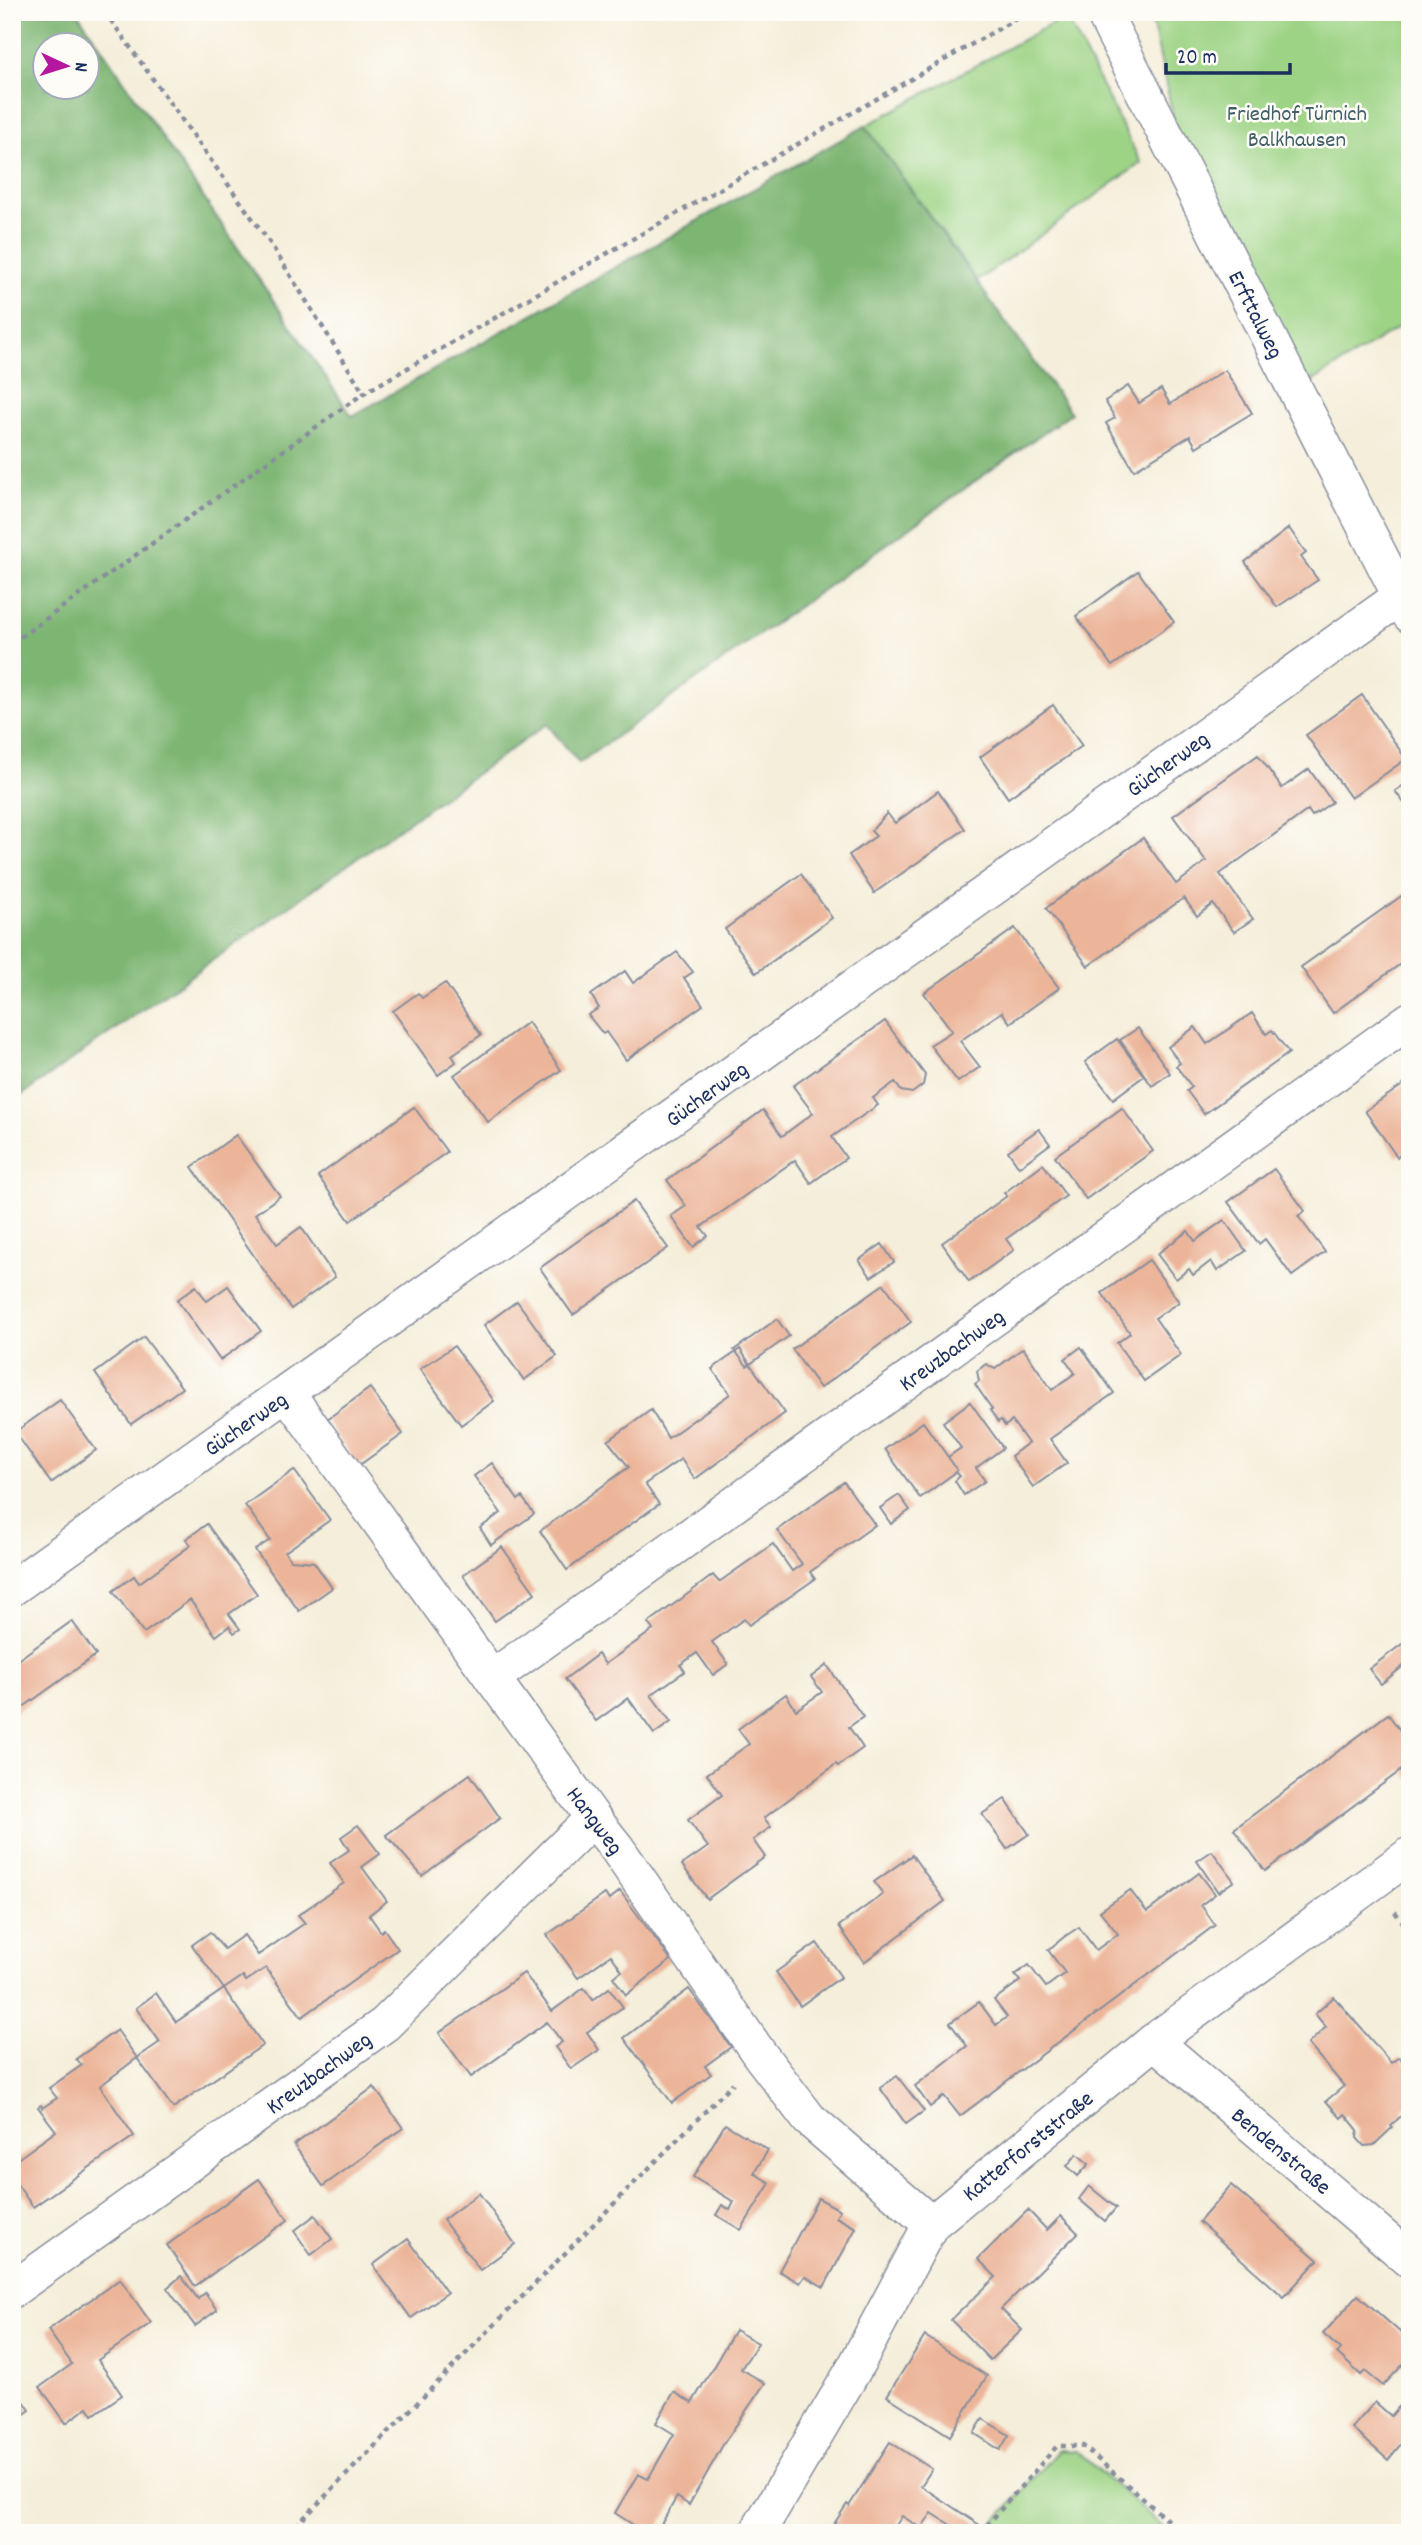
<svg xmlns="http://www.w3.org/2000/svg" width="1422" height="2545" font-family="Dekko,sans-serif">
<style>
.green{fill:#9cd384;stroke:#5c8171;stroke-width:2}
.forest{fill:#7db572;stroke:#4c7268;stroke-width:2;fill-rule:evenodd}
.building{fill:#ecb59a}
.lines{fill:none;stroke-linecap:round;stroke-linejoin:round}
.minor-casing{stroke:#888e9c;stroke-width:38}
.path{stroke:#888e9c;stroke-width:4.5;stroke-dasharray:5 5;stroke-linecap:butt}
.minor{stroke:#fff;stroke-width:35}
.labels{text-anchor:middle;stroke-width:5;stroke-linejoin:round;paint-order:stroke}
.park-label{font-size:23px;fill:#426069;stroke:#fdfcf7}
.street-label{font-size:23px;fill:#1b2f5e;stroke:#fdfcf7}
</style>
<rect width="100%" height="100%" fill="#fdfcf7"/>
<filter id="ink" filterUnits="userSpaceOnUse"><feTurbulence type="fractalNoise" baseFrequency=".0143" numOctaves="2"/><feDisplacementMap in="SourceGraphic" scale="14" xChannelSelector="R" yChannelSelector="G"/><feConvolveMatrix kernelMatrix="1 2 1 2 8 2 1 2 1" color-interpolation-filters="sRGB"/></filter>
<filter id="wash" filterUnits="userSpaceOnUse"><feTurbulence type="fractalNoise" baseFrequency=".00686" numOctaves="4" result="noise"/><feDisplacementMap in="SourceGraphic" scale="28" xChannelSelector="R" yChannelSelector="G"/><feGaussianBlur stdDeviation="1.57" result="paint"/><feColorMatrix in="noise" values="0 0 0 0 0 0 0 0 0 0 0 0 0 0 0 0 0 1.4 0 .05"/><feComposite in="paint" operator="in"/></filter>
<g filter="url(#wash)">
<rect width="100%" height="100%" fill="#f5eeda"/>
<g class="green">
<polygon points="1150,12 1410,12 1410,320 1305,386 1178,139"/>
<polygon points="1066,16 1141,163 977,281 865,126"/>
<polygon points="1058,2450 1076,2451 1170,2533 985,2533"/>
</g>
<path class="forest" d="M20,12H77L352,416L865,126L1071,413L579,763L547,724L12,1102V17ZM46,46H88V88H46Z"/>
<g id="blocks">
<g class="building">
<polygon points="1225,370 1252,413 1196,447 1190,436 1134,470 1106,423 1115,418 1105,401 1128,386 1139,403 1161,389 1170,404"/>
<polygon points="1289,528 1306,553 1301,557 1318,580 1277,607 1245,562"/>
<polygon points="1138,571 1174,622 1112,666 1076,616"/>
<polygon points="1362,695 1406,759 1351,798 1306,735"/>
<polygon points="1053,705 1082,746 1008,798 980,757"/>
<polygon points="1258,755 1282,788 1309,769 1332,802 1312,816 1308,810 1220,874 1253,919 1234,932 1213,904 1197,916 1184,898 1088,966 1046,908 1143,838 1176,884 1191,873 1206,861 1173,816"/>
<polygon points="1410,781 1410,811 1395,791"/>
<polygon points="938,791 965,829 874,893 849,855 876,836 871,831 887,813 895,823"/>
<polygon points="801,874 832,918 756,973 725,929"/>
<polygon points="1410,890 1410,957 1333,1013 1301,967"/>
<polygon points="1015,928 1059,988 1010,1023 1002,1012 960,1041 980,1067 958,1082 930,1045 952,1031 924,993"/>
<polygon points="677,952 693,972 684,978 703,1005 626,1060 606,1032 603,1034 588,1015 599,1008 591,995 625,971 633,983"/>
<polygon points="445,983 481,1035 452,1055 456,1062 438,1075 393,1011 418,993 422,998"/>
<polygon points="1252,1013 1266,1034 1272,1030 1289,1053 1204,1114 1187,1091 1192,1087 1176,1066 1180,1063 1168,1047 1195,1027 1207,1044"/>
<polygon points="885,1021 925,1075 923,1085 912,1093 901,1091 895,1082 873,1098 878,1105 832,1137 846,1158 811,1183 795,1160 701,1227 708,1236 693,1247 671,1216 686,1206 667,1180 763,1110 782,1136 813,1113 793,1086"/>
<polygon points="528,1022 561,1070 488,1122 454,1075"/>
<polygon points="1138,1028 1170,1073 1152,1086 1120,1040"/>
<polygon points="1117,1039 1144,1076 1113,1099 1085,1062"/>
<polygon points="1410,1080 1410,1148 1397,1157 1365,1111"/>
<polygon points="414,1107 447,1152 350,1221 318,1176"/>
<polygon points="1122,1108 1153,1151 1086,1199 1055,1156"/>
<polygon points="1039,1129 1050,1144 1019,1167 1008,1151"/>
<polygon points="236,1135 280,1196 255,1214 261,1222 277,1244 301,1227 335,1277 291,1309 192,1167"/>
<polygon points="1043,1164 1066,1196 1006,1239 1014,1250 969,1282 942,1243 1007,1196 1004,1193"/>
<polygon points="1274,1169 1305,1211 1298,1216 1325,1252 1292,1276 1265,1239 1259,1244 1228,1202"/>
<polygon points="634,1201 668,1248 573,1315 540,1268"/>
<polygon points="1224,1220 1246,1251 1217,1271 1211,1261 1193,1275 1189,1269 1176,1279 1157,1254 1188,1231 1195,1241"/>
<polygon points="882,1244 894,1262 871,1277 859,1260"/>
<polygon points="1149,1260 1179,1302 1155,1318 1181,1355 1144,1381 1117,1343 1130,1333 1102,1293"/>
<polygon points="884,1284 911,1322 820,1388 792,1349"/>
<polygon points="196,1286 207,1301 228,1286 261,1331 220,1360 177,1300"/>
<polygon points="517,1301 557,1356 524,1380 484,1325"/>
<polygon points="777,1319 789,1336 750,1364 740,1349 736,1352 747,1366 750,1364 785,1413 695,1479 681,1459 645,1484 659,1504 567,1570 540,1531 629,1467 608,1441 651,1410 668,1438 730,1394 712,1369 736,1352 734,1350"/>
<polygon points="144,1337 182,1388 131,1424 95,1373"/>
<polygon points="454,1346 494,1401 461,1425 420,1369"/>
<polygon points="1081,1347 1114,1393 1050,1439 1067,1463 1033,1487 1011,1456 1028,1443 1012,1421 1005,1426 1001,1420 998,1422 990,1410 992,1409 975,1384 979,1381 977,1371 986,1364 995,1369 1023,1348 1052,1390 1075,1373 1065,1359"/>
<polygon points="370,1388 403,1434 358,1466 326,1420"/>
<polygon points="60,1400 96,1450 51,1483 15,1432"/>
<polygon points="970,1402 1003,1448 976,1468 985,1481 964,1495 955,1481 960,1476 956,1472 920,1498 885,1449 923,1422 958,1471 948,1457 961,1448 943,1422"/>
<polygon points="492,1463 518,1500 522,1497 534,1514 491,1545 480,1528 501,1513 474,1476"/>
<polygon points="294,1470 330,1520 285,1552 291,1560 314,1562 332,1588 299,1611 255,1550 270,1540 245,1505"/>
<polygon points="844,1482 875,1525 810,1572 815,1579 749,1625 744,1619 712,1642 728,1664 713,1675 697,1653 680,1665 685,1671 651,1695 671,1722 654,1734 628,1698 596,1721 565,1679 598,1654 605,1664 653,1630 648,1623 681,1599 713,1575 719,1582 773,1544 792,1571 802,1564 777,1530"/>
<polygon points="899,1495 910,1510 891,1524 880,1508"/>
<polygon points="207,1524 257,1594 229,1614 240,1629 234,1633 229,1626 216,1636 190,1600 144,1633 113,1591 134,1576 139,1583 191,1545 186,1539"/>
<polygon points="502,1547 535,1593 495,1621 463,1575"/>
<polygon points="72,1621 96,1655 12,1715 12,1664"/>
<polygon points="1410,1638 1410,1669 1406,1664 1381,1684 1369,1669"/>
<polygon points="827,1665 863,1717 849,1727 863,1748 838,1766 836,1764 764,1818 771,1827 753,1840 765,1857 707,1899 682,1865 708,1847 688,1820 722,1795 707,1774 749,1744 738,1729 786,1694 796,1710 822,1692 811,1677"/>
<polygon points="1388,1714 1410,1744 1410,1779 1403,1769 1265,1871 1234,1829"/>
<polygon points="470,1774 500,1818 422,1876 386,1835"/>
<polygon points="1005,1799 1029,1834 1007,1849 982,1814"/>
<polygon points="358,1825 380,1854 362,1867 387,1901 369,1915 381,1932 384,1929 398,1949 302,2017 266,1968 246,1981 243,1976 224,1989 192,1945 210,1932 224,1949 244,1935 258,1955 305,1923 298,1915 344,1883 330,1863 349,1850 341,1837"/>
<polygon points="1212,1851 1234,1881 1218,1892 1197,1861"/>
<polygon points="912,1855 945,1901 864,1962 839,1926 883,1894 874,1882"/>
<polygon points="1199,1873 1215,1894 1201,1905 1215,1925 960,2116 944,2096 930,2107 915,2086 967,2046 950,2023 979,2002 996,2025 1007,2017 994,2000 1020,1981 1015,1975 1029,1965 1046,1987 1065,1973 1048,1950 1064,1937 1079,1927 1096,1950 1118,1934 1100,1911 1130,1890 1147,1912"/>
<polygon points="620,1891 671,1960 626,1995 613,1977 622,1971 611,1955 578,1978 547,1935 605,1894 609,1900"/>
<polygon points="817,1943 841,1977 800,2006 776,1972"/>
<polygon points="524,1973 552,2011 584,1988 593,2000 609,1988 623,2007 587,2032 599,2050 571,2069 555,2047 562,2042 547,2022 471,2077 439,2033"/>
<polygon points="224,1989 263,2045 173,2108 137,2058 160,2042 136,2008 156,1993 176,2022"/>
<polygon points="689,1989 731,2047 705,2066 711,2074 672,2103 624,2038"/>
<polygon points="1334,1997 1391,2063 1399,2057 1410,2070 1410,2103 1403,2109 1406,2112 1391,2125 1393,2127 1374,2145 1364,2146 1357,2138 1358,2130 1345,2114 1341,2118 1326,2101 1344,2086 1308,2044 1326,2027 1315,2014"/>
<polygon points="117,2030 137,2058 100,2086 134,2136 33,2207 12,2177 12,2163 56,2131 38,2107 41,2105 42,2108 57,2098 49,2088 82,2065 76,2059"/>
<polygon points="897,2076 924,2111 906,2124 880,2088"/>
<polygon points="374,2087 403,2128 323,2186 294,2145"/>
<polygon points="725,2124 768,2150 754,2173 770,2183 741,2230 716,2215 722,2205 730,2210 734,2202 693,2177"/>
<polygon points="1077,2154 1089,2164 1078,2176 1067,2166"/>
<polygon points="259,2179 288,2220 195,2286 167,2245"/>
<polygon points="1231,2185 1318,2260 1284,2297 1199,2222"/>
<polygon points="1089,2186 1116,2208 1105,2221 1079,2199"/>
<polygon points="479,2193 515,2244 480,2270 443,2220"/>
<polygon points="818,2198 840,2210 836,2217 856,2228 824,2287 805,2276 800,2283 779,2271"/>
<polygon points="1028,2210 1047,2230 1061,2216 1078,2233 1001,2309 1022,2330 990,2360 951,2320 996,2277 978,2259"/>
<polygon points="315,2215 332,2239 311,2255 294,2231"/>
<polygon points="408,2239 447,2293 411,2318 373,2265"/>
<polygon points="181,2276 198,2299 205,2293 217,2310 195,2326 167,2288"/>
<polygon points="120,2279 151,2323 98,2360 122,2395 93,2415 88,2407 66,2423 40,2387 72,2364 48,2330"/>
<polygon points="1358,2295 1410,2341 1410,2357 1383,2386 1365,2371 1361,2375 1337,2353 1340,2349 1323,2334"/>
<polygon points="735,2330 758,2343 741,2369 765,2383 724,2443 689,2505 677,2497 656,2533 646,2533 615,2513 638,2474 648,2479 674,2434 656,2423 674,2392 692,2403"/>
<polygon points="925,2336 987,2376 950,2436 887,2396"/>
<polygon points="12,2384 30,2410 12,2423"/>
<polygon points="1410,2394 1410,2433 1388,2460 1352,2428 1375,2402 1391,2416"/>
<polygon points="983,2419 1009,2435 1000,2450 974,2433"/>
<polygon points="890,2442 932,2469 921,2486 981,2526 975,2533 963,2533 932,2513 921,2528 902,2516 891,2533 828,2533 847,2504 849,2506"/>
</g>
</g>
</g>
<g filter="url(#ink)">
<use href="#blocks" fill-opacity="0" stroke="#888e9c" stroke-width="2"/>
<g class="lines">
<defs>
<g id="minor">
<polyline points="1103,12 1410,615"/>
<polyline points="287,1393 593,1818 616,1847 760,2055 809,2119 931,2224"/>
<polyline points="12,1588 1410,590"/>
<polyline points="492,1678 1410,1020"/>
<polyline points="1154,2041 1410,2260"/>
<polyline points="12,2290 385,2024 593,1818"/>
<polyline points="757,2533 854,2369 931,2224 1154,2041 1410,1855"/>
</g>
</defs>
<use href="#minor" class="minor-casing"/>
<g class="path">
<polyline points="105,12 270,243 364,393"/>
<polyline points="12,643 364,393 1028,12"/>
<polyline points="1395,1912 1410,1931"/>
<polyline points="289,2533 733,2083"/>
<polyline points="980,2533 1057,2446 1083,2446 1182,2533"/>
</g>
<use href="#minor" class="minor"/>
</g>
</g>
<g class="labels">
<g class="park-label">
<text x="1297" y="120">Friedhof Türnich<tspan x="1297" dy="26">Balkhausen</tspan></text>
</g>
<g class="street-label">
<text transform="translate(1257 314) rotate(63)" y="8">Erfttalweg</text>
<text transform="translate(1167 763) rotate(-36)" y="8">Gücherweg</text>
<text transform="translate(706 1093) rotate(-36)" y="8">Gücherweg</text>
<text transform="translate(951 1349) rotate(-36)" y="8">Kreuzbachweg</text>
<text transform="translate(245 1423) rotate(-35)" y="8">Gücherweg</text>
<text transform="translate(596 1820) rotate(53)" y="8">Hangweg</text>
<text transform="translate(318 2072) rotate(-36)" y="8">Kreuzbachweg</text>
<text transform="translate(1027 2145) rotate(-39)" y="8">Katterforststraße</text>
<text transform="translate(1282 2150) rotate(40)" y="8">Bendenstraße</text>
</g>
</g>
<rect width="1422" height="2545" fill="none" stroke="#fdfcf7" stroke-width="42"/>
<g transform="translate(66 66) rotate(94)"><circle r="33" fill="#fdfcf7" stroke="#a3aaba" stroke-width="2"/>
<path d="M0-5L12 26L0 18L-12 26Z" fill="#b5179e"/>
<text y="-10" font-size="19" font-weight="bold" text-anchor="middle" fill="#1b2f5e">N</text>
</g>
<path d="M1166 63v10h124v-10" fill="none" stroke="#1b2f5e" stroke-width="3.5"/>
<text x="1177" y="63" font-size="21" fill="#1b2f5e" stroke="#fdfcf7" stroke-width="5" paint-order="stroke">20 m</text>
</svg>
